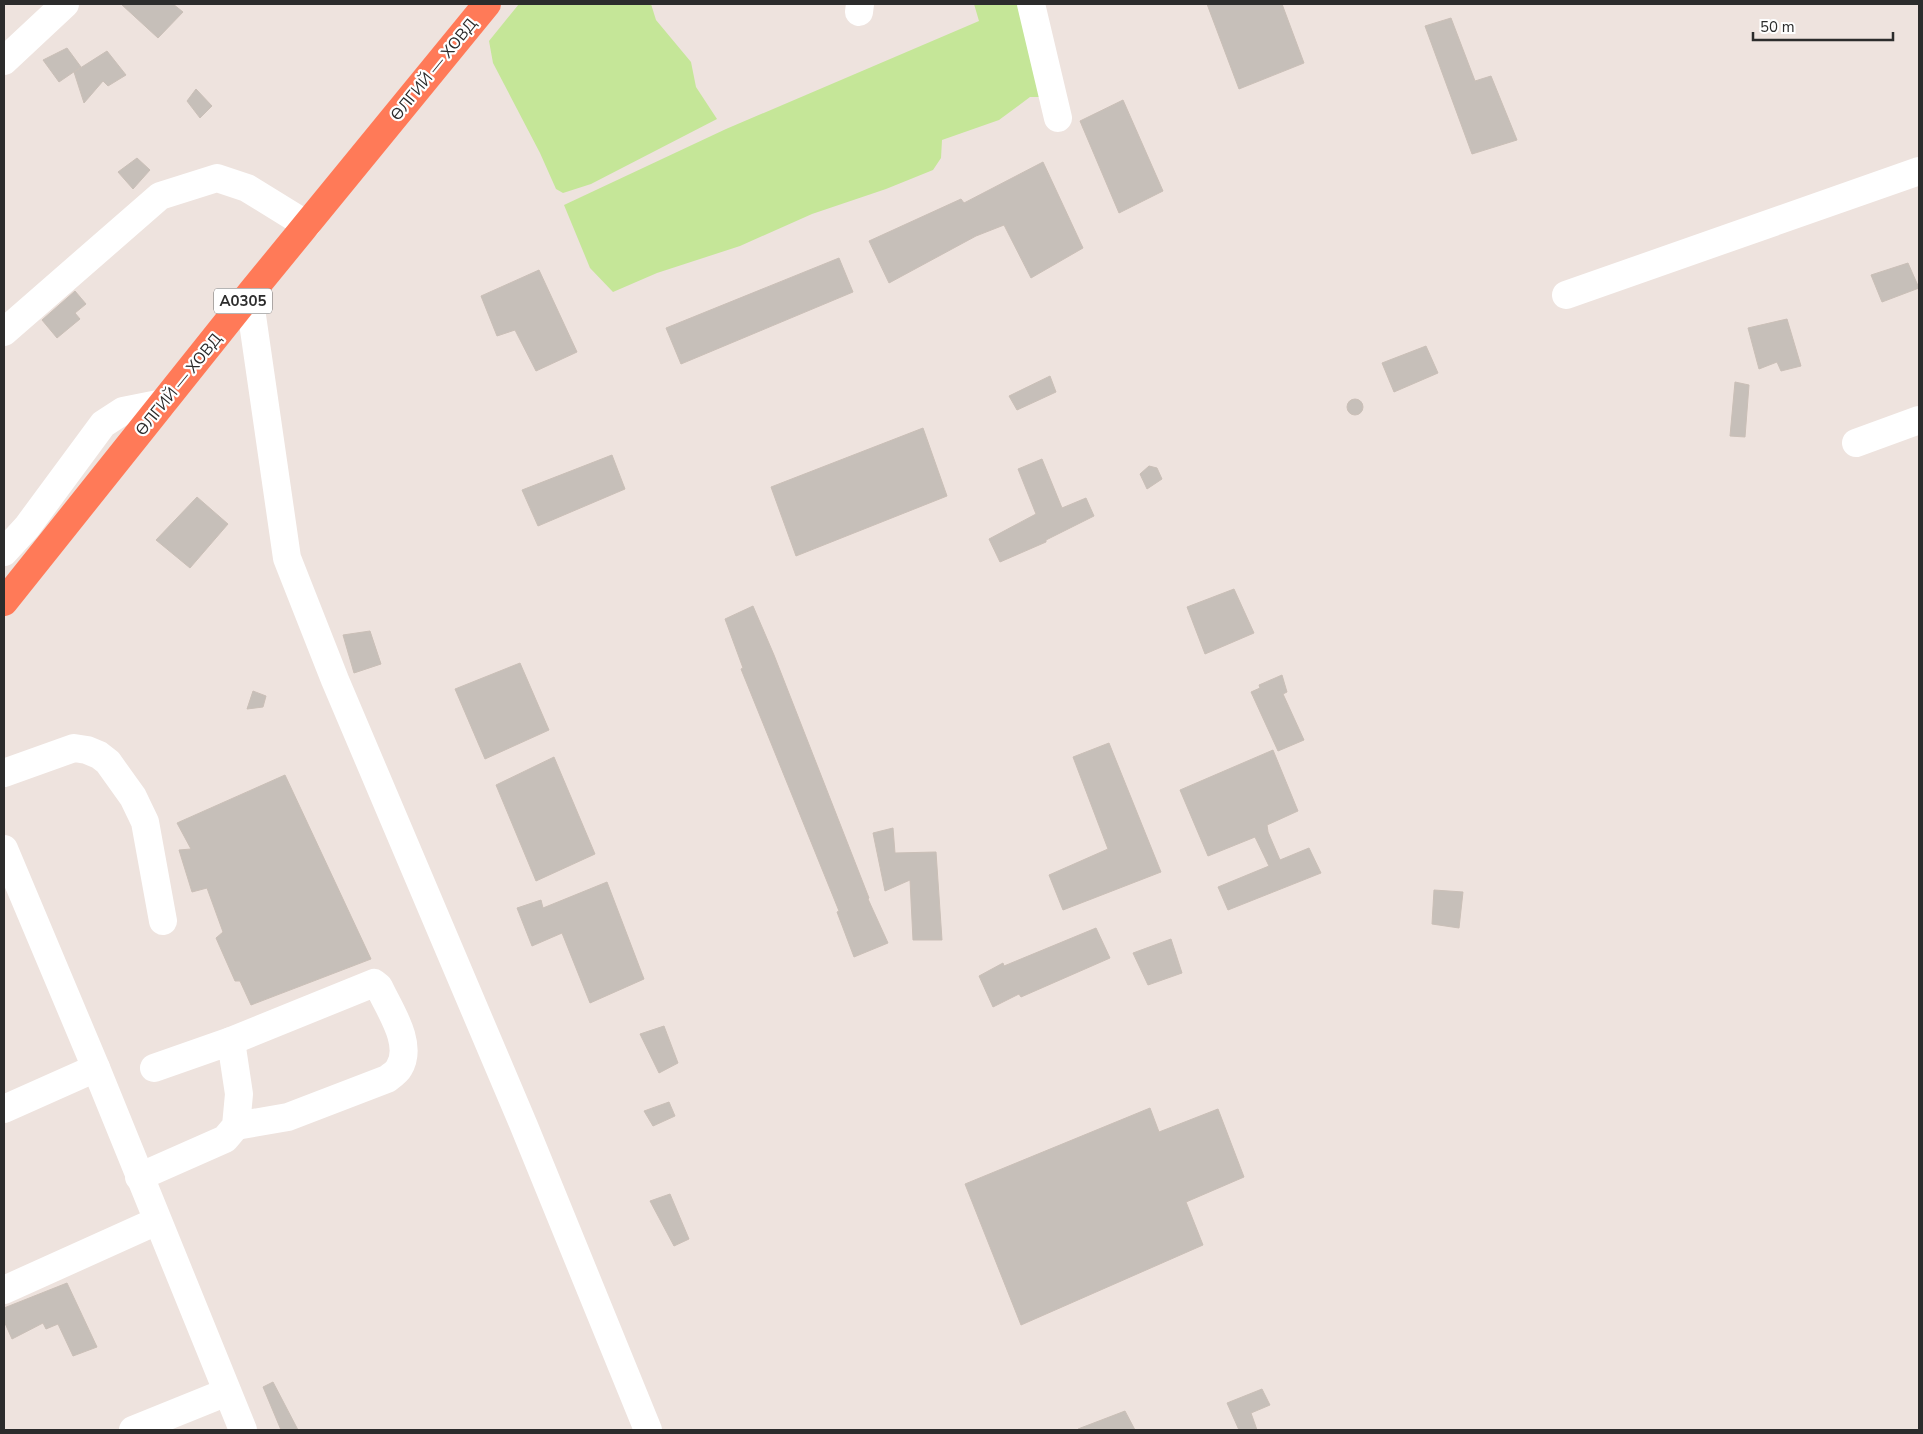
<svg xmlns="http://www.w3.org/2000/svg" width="1923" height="1434" font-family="'Nunito Sans',sans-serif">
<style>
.green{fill:#c5e698}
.building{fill:#c6bfb9;stroke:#cabfb7}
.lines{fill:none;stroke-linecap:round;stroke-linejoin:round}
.minor{stroke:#fff;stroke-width:28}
.highway{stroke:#ff7a58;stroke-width:28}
.labels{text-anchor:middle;stroke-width:4.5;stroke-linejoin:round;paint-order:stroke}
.shield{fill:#fff;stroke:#6b6b6b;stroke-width:1}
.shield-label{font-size:15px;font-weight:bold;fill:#2c2c2c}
.street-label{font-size:16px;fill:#2c2c2c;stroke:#fff}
</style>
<rect width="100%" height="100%" fill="#eee3de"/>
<g class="green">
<polygon points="519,4 651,4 656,20 691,62 696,87 717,119 591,184 563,193 556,189 540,153 493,63 489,41"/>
<polygon points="974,4 1018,4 1040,97 1030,97 999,120 942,140 941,158 933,170 886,189 812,214 740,246 657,273 613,292 590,268 564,205 726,129 979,21"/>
</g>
<g class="building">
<polygon points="121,4 173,4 183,12 158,38"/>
<polygon points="1207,4 1282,4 1304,63 1239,89"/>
<polygon points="1451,18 1475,81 1491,76 1517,140 1472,154 1425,26"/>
<polygon points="67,48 81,67 59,82 43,60"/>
<polygon points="107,51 126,75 108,86 103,81 84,103 74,72"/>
<polygon points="196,89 212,106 200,118 187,101"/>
<polygon points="1123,100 1163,191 1119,213 1080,121"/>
<polygon points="137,158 150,170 133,189 118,172"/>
<polygon points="1043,162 1083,248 1031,278 1004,225 976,236 889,283 869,241 961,199 964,203"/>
<polygon points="839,258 853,292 681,364 666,328"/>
<polygon points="1908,263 1919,288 1882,302 1871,275"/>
<polygon points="539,270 577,352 536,371 515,330 497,336 481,296"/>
<polygon points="75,291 86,304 75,313 80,319 57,338 42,320"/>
<polygon points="1787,319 1801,366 1781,371 1777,362 1759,369 1748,328"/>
<polygon points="1426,346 1438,373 1394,392 1382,363"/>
<polygon points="1050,376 1056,392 1017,410 1009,396"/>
<polygon points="1735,382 1749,385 1745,437 1730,436"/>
<circle cx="1355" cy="407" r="8"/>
<polygon points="923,428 947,496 796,556 771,487"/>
<polygon points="612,455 625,489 538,526 522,490"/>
<polygon points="1042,459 1062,508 1086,498 1094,516 1046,540 1046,542 1000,562 989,539 1036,514 1018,469"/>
<polygon points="1149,466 1157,468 1162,479 1147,489 1140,474"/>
<polygon points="197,497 228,524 190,568 156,540"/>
<polygon points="1234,589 1254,633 1205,654 1187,607"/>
<polygon points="753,606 774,655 869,898 868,899 888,943 854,957 837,912 839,911 741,669 743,668 725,619"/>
<polygon points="370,631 381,664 354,673 343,635"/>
<polygon points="520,663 549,730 485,759 455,689"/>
<polygon points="1282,675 1287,692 1283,694 1304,740 1278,751 1251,692 1260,688 1259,685"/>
<polygon points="253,691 266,696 263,707 247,709"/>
<polygon points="1109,743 1161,872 1063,910 1049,875 1108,849 1073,757"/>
<polygon points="1273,750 1298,811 1267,825 1268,832 1280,860 1309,848 1321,873 1228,910 1218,887 1269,866 1255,837 1208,856 1180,790"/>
<polygon points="554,757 595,854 536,881 496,785"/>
<polygon points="285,775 371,959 251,1005 240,981 235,981 216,938 223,932 207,888 192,892 179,850 191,849 177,823"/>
<polygon points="893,828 895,853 936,852 942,940 913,940 910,880 885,891 873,833"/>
<polygon points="607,882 644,979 590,1003 562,933 532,946 517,908 541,900 543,908"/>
<polygon points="1434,890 1463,892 1459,928 1432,924"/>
<polygon points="1096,928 1110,958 1021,997 1019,994 993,1007 979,976 1003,963 1004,966"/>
<polygon points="1171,939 1182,973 1148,985 1133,953"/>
<polygon points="664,1026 678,1063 659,1073 640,1034"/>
<polygon points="669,1102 675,1116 653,1126 644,1111"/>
<polygon points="1150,1108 1159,1132 1218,1109 1244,1177 1186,1202 1203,1245 1021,1325 965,1184"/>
<polygon points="670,1194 689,1239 674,1246 650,1201"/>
<polygon points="67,1283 97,1347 73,1356 58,1324 46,1329 43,1323 12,1339 4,1321 4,1308"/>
<polygon points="273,1382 298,1430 281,1430 263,1387"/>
<polygon points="1262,1389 1270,1405 1251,1413 1257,1430 1239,1430 1227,1403"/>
<polygon points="1125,1411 1135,1430 1079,1430 1078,1429"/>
</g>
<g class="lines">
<g class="minor">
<polyline points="1031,4 1058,118"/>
<polyline points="859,12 860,4"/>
<polyline points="4,61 65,4"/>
<polyline points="249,295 287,558 335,680 524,1126 648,1430"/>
<polyline points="1566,295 1919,171"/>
<polyline points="4,332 160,196 217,178 247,188 307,225"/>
<polyline points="1856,443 1919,420"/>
<polyline points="4,552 27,527 103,424 123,411 163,403"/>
<polyline points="4,773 74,748 87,750 99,755 108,762 133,797 145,822 163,921"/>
<polyline points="4,849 96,1068 243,1430"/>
<path d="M231,1041L374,983L379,987C389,1009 414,1044 399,1068C397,1072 391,1076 387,1079L288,1117L236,1126"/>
<polyline points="4,1109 96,1068"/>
<polyline points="139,1177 225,1139 236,1126 239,1094 231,1041 154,1068"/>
<polyline points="4,1290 157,1221"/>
<polyline points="133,1430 227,1392"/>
</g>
<polyline class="highway" points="4,602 249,295 487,4"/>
</g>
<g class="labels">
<rect class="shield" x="214" y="288.5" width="58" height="25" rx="4"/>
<g class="shield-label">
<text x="243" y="306">A0305</text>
</g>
<g class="street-label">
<text transform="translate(433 69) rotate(-51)" y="6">ӨЛГИЙ — ХОВД</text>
<text transform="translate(178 384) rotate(-51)" y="6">ӨЛГИЙ — ХОВД</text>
</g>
</g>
<rect width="1923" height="1434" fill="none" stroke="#2c2c2c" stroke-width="10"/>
<path d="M1753 32v8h140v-8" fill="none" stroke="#2c2c2c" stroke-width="2.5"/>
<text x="1760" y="32" font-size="15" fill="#2c2c2c" stroke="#ffffff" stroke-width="4" paint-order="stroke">50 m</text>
</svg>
